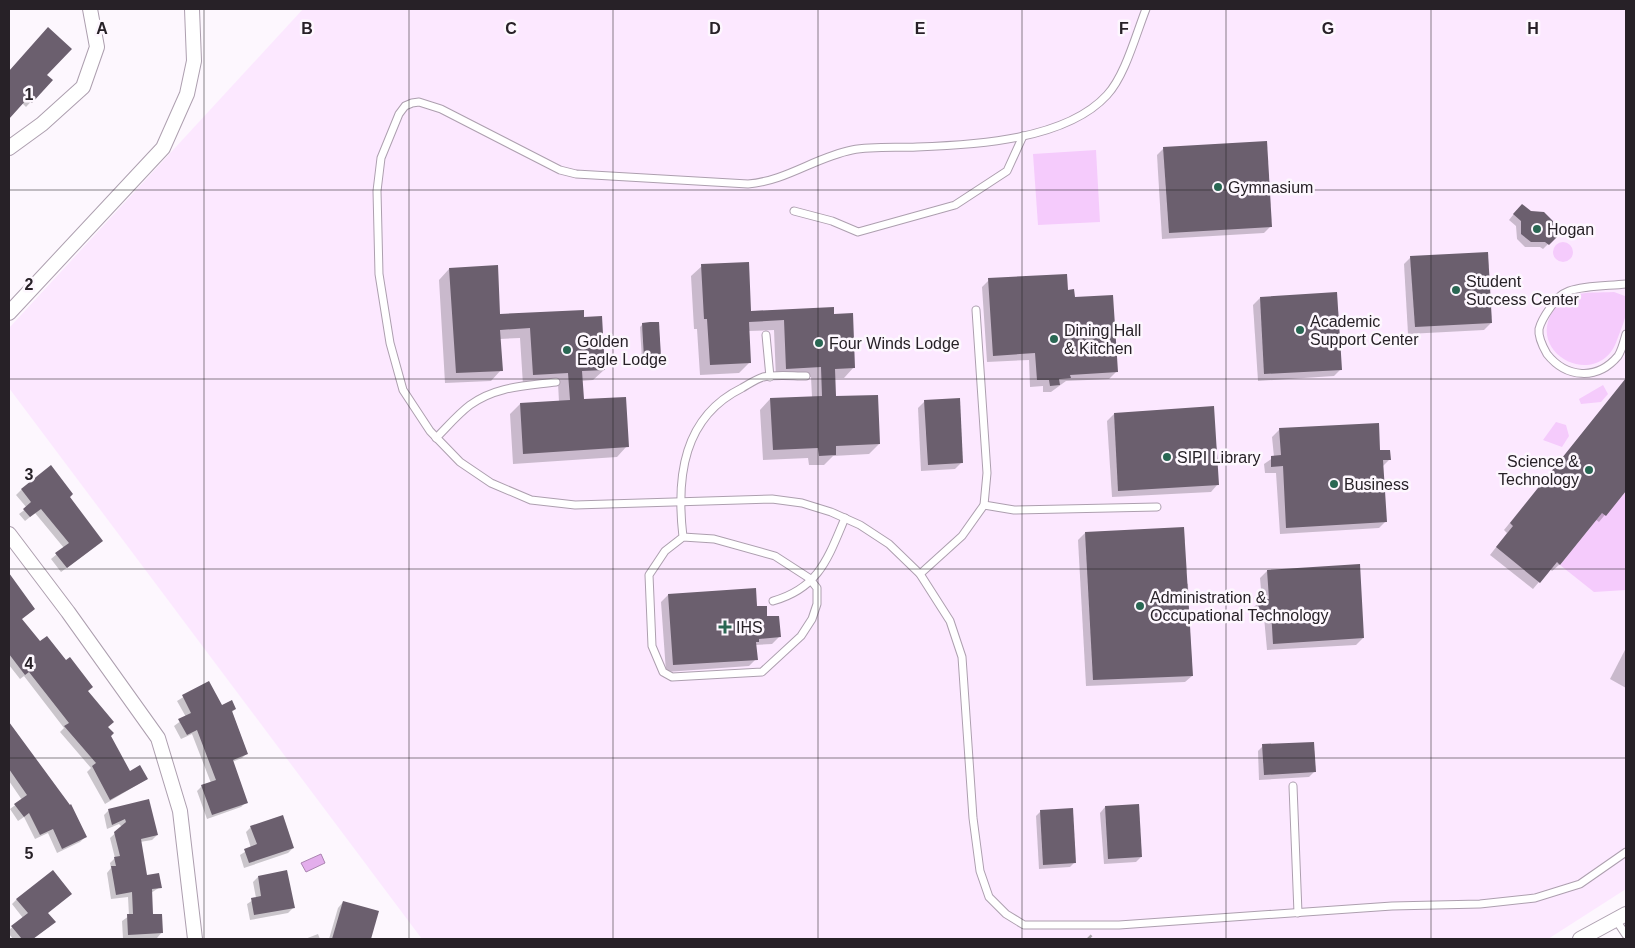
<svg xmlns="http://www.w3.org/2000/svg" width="1635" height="948" font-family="Helvetica,sans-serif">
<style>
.built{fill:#fce8ff}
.green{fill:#f5cbfc}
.water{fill:#e3aeec;stroke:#ab84b1}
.shadow{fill:#0003}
.building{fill:#6b5f6e}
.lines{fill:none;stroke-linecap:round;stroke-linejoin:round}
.lane-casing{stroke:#ad9faf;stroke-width:9}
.street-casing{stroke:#ad9faf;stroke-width:16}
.path{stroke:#aaa4ab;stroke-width:2.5;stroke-dasharray:5 2.5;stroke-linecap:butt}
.lane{stroke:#fff;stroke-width:7}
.street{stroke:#fff;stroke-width:14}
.grid{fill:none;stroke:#272127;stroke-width:1;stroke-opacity:0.55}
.poi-dot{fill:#296753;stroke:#fdf7fe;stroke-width:2}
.labels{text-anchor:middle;stroke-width:5;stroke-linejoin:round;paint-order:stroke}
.poi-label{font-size:16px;fill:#272127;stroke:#fdf7fe;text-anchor:start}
.grid-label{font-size:16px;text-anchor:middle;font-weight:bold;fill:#272127;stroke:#fdf7fe;stroke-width:5;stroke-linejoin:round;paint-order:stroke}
</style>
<rect width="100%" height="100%" fill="#fdf7fe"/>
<polygon class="built" points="303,9 1626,9 1626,889 1548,939 422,939 9,388 9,328"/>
<g class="green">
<polygon points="1096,150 1100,222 1038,225 1033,154"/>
<circle cx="1563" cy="252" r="10"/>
<path d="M1614,292L1625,296C1630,311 1622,326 1617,340C1600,389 1531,358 1550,316C1555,307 1561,299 1572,296C1585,291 1601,293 1614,292Z"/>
<polygon points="1603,385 1608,394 1601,402 1581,404 1579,399"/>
<polygon points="1556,422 1566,425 1569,436 1562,447 1543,440"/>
<polygon points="1626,491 1626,590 1594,592 1560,565 1602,513 1606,515"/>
</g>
<polygon class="water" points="321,854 325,863 306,872 301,863"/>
<g class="shadow">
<polygon points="43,34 46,75 51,80 26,107 22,103 9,117 9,72"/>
<polygon points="1164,148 1271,226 1264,233 1162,239 1157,155"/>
<polygon points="1517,210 1555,237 1543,249 1540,247 1525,247 1517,239 1516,226 1509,220"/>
<polygon points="1411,257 1491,323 1484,330 1408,334 1404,264"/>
<polygon points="702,266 750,312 833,315 854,367 844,378 834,378 835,398 879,444 869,454 833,456 824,465 809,465 808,458 763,460 760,410 770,399 812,397 811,377 776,379 774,330 748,331 749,363 739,373 700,375 697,329 694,329 691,276"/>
<polygon points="449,269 499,316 583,318 604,370 593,380 581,381 582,401 627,446 617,457 513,464 510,414 520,404 559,402 558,383 523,385 520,338 500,339 501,370 491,381 445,383 439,280"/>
<polygon points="989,280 1067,291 1116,372 1109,379 1066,381 1051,392 1043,392 1043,386 1030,387 1029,360 987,362 982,287"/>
<polygon points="1260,298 1341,369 1334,376 1258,381 1253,305"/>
<polygon points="643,324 660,357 657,360 642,361 640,327"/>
<polygon points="1626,379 1626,489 1599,522 1595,519 1559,565 1552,571 1550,569 1533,589 1490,555 1507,533 1504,530"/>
<polygon points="925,401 962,462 955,469 921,471 918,408"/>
<polygon points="1114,414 1217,485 1211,492 1112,497 1107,421"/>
<polygon points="1279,430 1379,452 1390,459 1382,467 1386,521 1379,528 1280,534 1276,473 1265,473 1264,464 1274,457 1272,437"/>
<polygon points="21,490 68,497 96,546 61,572 51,559 64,548 35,513 25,521 19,514 27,508 16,495"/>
<polygon points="1085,533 1188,584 1192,676 1185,682 1086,686 1078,540"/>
<polygon points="1267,571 1363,638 1356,645 1267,650 1264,617 1252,617 1252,608 1262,601 1260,578"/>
<polygon points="9,576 34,608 21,619 40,643 86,692 129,773 147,779 105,804 87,772 91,768 60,732 64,728 24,676 20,679 9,665"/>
<polygon points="668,595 756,607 766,618 779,637 772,644 755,645 756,659 749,666 666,672 661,602"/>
<polygon points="1626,648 1626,688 1610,679"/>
<polygon points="208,682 222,707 235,709 232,712 247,753 242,758 232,762 246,802 241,807 207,819 197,791 202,786 211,783 192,734 181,739 174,726 186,717 177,701"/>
<polygon points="9,725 69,807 85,837 80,842 57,853 48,833 35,839 24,817 18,821 10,809 22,800 9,781"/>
<polygon points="1263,746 1314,772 1309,777 1259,780 1258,751"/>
<polygon points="1105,807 1141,857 1136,862 1104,864 1100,813"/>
<polygon points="109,810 157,835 152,840 140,842 146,876 160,887 151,893 152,915 162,932 157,938 123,939 122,921 129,916 128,897 111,899 107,873 111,868 110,863 115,858 110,838 122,827 119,824 107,829 104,815"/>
<polygon points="1041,811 1075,862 1070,867 1039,869 1036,816"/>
<polygon points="251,827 293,848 288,853 244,868 240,855 251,848 246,832"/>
<polygon points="258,877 293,908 288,913 250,920 247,904 256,898 253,882"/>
<polygon points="17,899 47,914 49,927 31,939 13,939 9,934 9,930 23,918 12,904"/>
<polygon points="343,902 377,912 370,939 329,939 338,908"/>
<polygon points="318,934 320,939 305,939"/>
</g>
<g class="building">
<polygon points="48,27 72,49 47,75 53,80 32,103 27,99 9,119 9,71"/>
<polygon points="1267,141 1272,227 1169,233 1163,147"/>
<polygon points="1522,204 1531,211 1544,212 1553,221 1554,234 1557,237 1549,245 1545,242 1531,242 1521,234 1521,221 1513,214"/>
<polygon points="1488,252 1492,323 1415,327 1410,256"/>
<polygon points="749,262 751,311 834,307 834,314 853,313 855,368 835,369 836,396 878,395 880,444 836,446 836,455 819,456 818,448 773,450 770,398 822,396 821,367 786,369 784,320 749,322 751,363 710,365 707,319 704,319 701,264"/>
<polygon points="498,265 500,314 584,310 584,317 602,316 605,370 582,371 584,399 626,397 629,447 523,454 520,403 570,400 568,373 533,375 530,328 500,330 503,371 456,373 449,268"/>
<polygon points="1067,274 1068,290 1074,289 1075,297 1113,295 1118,372 1070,375 1071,378 1059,379 1060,385 1050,386 1049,380 1037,380 1035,353 993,356 988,278"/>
<polygon points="1337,292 1342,370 1264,374 1260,297"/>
<polygon points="650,322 659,322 661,357 644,358 642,323"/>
<polygon points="1626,378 1626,491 1606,516 1602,513 1560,565 1557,562 1540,583 1496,547 1513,526 1510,523"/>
<polygon points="960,398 963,463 928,465 924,400"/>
<polygon points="1214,406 1219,485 1118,491 1114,413"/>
<polygon points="1379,423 1380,450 1390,450 1391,460 1383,460 1387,522 1286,528 1283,466 1271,467 1271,456 1281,455 1279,428"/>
<polygon points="51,465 73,494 70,497 103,541 67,568 55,553 69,543 41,509 30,517 23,509 31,502 21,489"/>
<polygon points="1184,527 1193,676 1093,680 1085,532"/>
<polygon points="1360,564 1364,638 1273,644 1271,610 1259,611 1258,600 1269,599 1267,570"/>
<polygon points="9,573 35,609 22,619 40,641 47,636 66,660 70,657 93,687 88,691 114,722 108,727 114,733 111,736 130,771 140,765 148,779 110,800 92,766 96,763 64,726 69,723 29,672 25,675 9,654"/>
<polygon points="756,588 757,606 767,606 767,616 779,616 781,637 759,639 759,642 756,642 758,660 673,665 668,594"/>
<polygon points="209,681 222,705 232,700 236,709 232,711 248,754 233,760 248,803 212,815 201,785 216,780 197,730 187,735 178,719 191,713 182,695"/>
<polygon points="9,722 70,805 71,804 87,837 62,849 53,829 40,835 29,813 24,817 14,804 27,795 9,769"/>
<polygon points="1314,742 1316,772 1264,775 1262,744"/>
<polygon points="149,799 158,835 141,839 147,875 159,873 162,888 152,889 153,914 162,914 163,933 128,935 127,914 133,914 132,892 116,895 111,866 116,866 114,857 120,856 114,832 126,822 125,819 112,825 108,809"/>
<polygon points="1139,804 1142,857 1108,859 1105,806"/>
<polygon points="1073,808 1076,863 1043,865 1040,810"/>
<polygon points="283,815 294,848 249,863 244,849 257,844 250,826"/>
<polygon points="53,870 72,894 48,913 56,922 33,939 22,939 11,926 28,913 16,899"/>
<polygon points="287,870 295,908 254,915 251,898 261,896 258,876"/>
<polygon points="343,901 379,911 371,939 332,939"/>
</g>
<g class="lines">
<defs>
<g id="lane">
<path d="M1146,9C1136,34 1125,76 1107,95C1066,140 975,145 917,147C895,148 873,146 852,150C816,157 786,181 748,184L576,174L560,170L441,109L419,102L412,103L405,106L399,114L381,158L377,191L379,274L390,343L403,390L430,431L460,462L491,483L531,500L575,505L772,499L802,503L831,512L860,525L889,544L920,574L950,621L962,657L973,818L980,871L989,897L1006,914L1024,925H1119L1392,906L1480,904L1535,898L1580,884L1626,852"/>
<polyline points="794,211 832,221 858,232 955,205 1007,171 1023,136"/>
<path d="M1626,284C1608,286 1587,285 1569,291C1561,294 1554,301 1550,308C1545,315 1541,321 1539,329C1538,337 1543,347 1547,354C1566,378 1597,381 1618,356C1622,350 1624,341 1626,334"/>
<polyline points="766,335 770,377"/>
<path d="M436,438C447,427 458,414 470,405C496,386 526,386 556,382"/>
<polyline points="984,505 1014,510 1157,507"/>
<path d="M683,537L714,539L775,556L809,578L817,588V604L812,619L801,636L762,672L672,677L663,672L652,646L649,575L665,551L683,537C676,477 683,417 742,388C749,384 756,379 763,377C776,374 792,376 806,376"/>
<polyline points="920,574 962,536 984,505 987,473 976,310"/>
<path d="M773,601C819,588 828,558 845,518"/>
<polyline points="1293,786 1298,913"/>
<polyline points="1616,920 1626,935"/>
</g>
<g id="street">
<polyline points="9,148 42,124 83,87 97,47 90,9"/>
<polyline points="9,313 163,148 187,94 194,61 192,9"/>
<polyline points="9,534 68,612 158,738 180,811 195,939"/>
<polyline points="1580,939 1626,914"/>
</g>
</defs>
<use href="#lane" class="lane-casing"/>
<use href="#street" class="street-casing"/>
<polyline class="path" points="1088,939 1092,935"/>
<use href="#lane" class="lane"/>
<use href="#street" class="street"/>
</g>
<path class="grid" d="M204,9V939M409,9V939M613,9V939M818,9V939M1022,9V939M1226,9V939M1431,9V939M9,190H1626M9,379H1626M9,569H1626M9,758H1626"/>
<g class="poi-dot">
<circle cx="1218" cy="187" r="5"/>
<circle cx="1537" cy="229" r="5"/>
<circle cx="1456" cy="290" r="5"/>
<circle cx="1300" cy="330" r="5"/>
<circle cx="1054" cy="339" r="5"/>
<circle cx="819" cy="343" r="5"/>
<circle cx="567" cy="350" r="5"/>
<circle cx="1167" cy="457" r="5"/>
<circle cx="1589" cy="470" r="5"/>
<circle cx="1334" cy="484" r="5"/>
<circle cx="1140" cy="606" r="5"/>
<path d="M722.5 619.5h5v5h5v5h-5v5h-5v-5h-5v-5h5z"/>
</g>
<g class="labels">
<g class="poi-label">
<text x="1228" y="193">Gymnasium</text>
<text x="1547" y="235">Hogan</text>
<text x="1466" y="287">Student<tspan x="1466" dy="18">Success Center</tspan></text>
<text x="1310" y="327">Academic<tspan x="1310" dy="18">Support Center</tspan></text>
<text x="1064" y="336">Dining Hall<tspan x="1064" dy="18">&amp; Kitchen</tspan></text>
<text x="577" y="347">Golden<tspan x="577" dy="18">Eagle Lodge</tspan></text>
<text x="829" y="349">Four Winds Lodge</text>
<text x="1177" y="463">SIPI Library</text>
<text x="1579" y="467" text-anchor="end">Science &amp;<tspan x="1579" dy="18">Technology</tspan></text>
<text x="1344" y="490">Business</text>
<text x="1150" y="603">Administration &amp;<tspan x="1150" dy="18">Occupational Technology</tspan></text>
<text x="736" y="633">IHS</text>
</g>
</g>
<g class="grid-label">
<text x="102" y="34">A</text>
<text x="307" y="34">B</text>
<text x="511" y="34">C</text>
<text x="715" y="34">D</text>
<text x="920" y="34">E</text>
<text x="1124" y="34">F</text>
<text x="1328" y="34">G</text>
<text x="1533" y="34">H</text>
<text x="29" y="100">1</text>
<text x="29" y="290">2</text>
<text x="29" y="480">3</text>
<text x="29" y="669">4</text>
<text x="29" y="859">5</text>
</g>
<rect width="1635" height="948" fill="none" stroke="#272127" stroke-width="20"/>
</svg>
